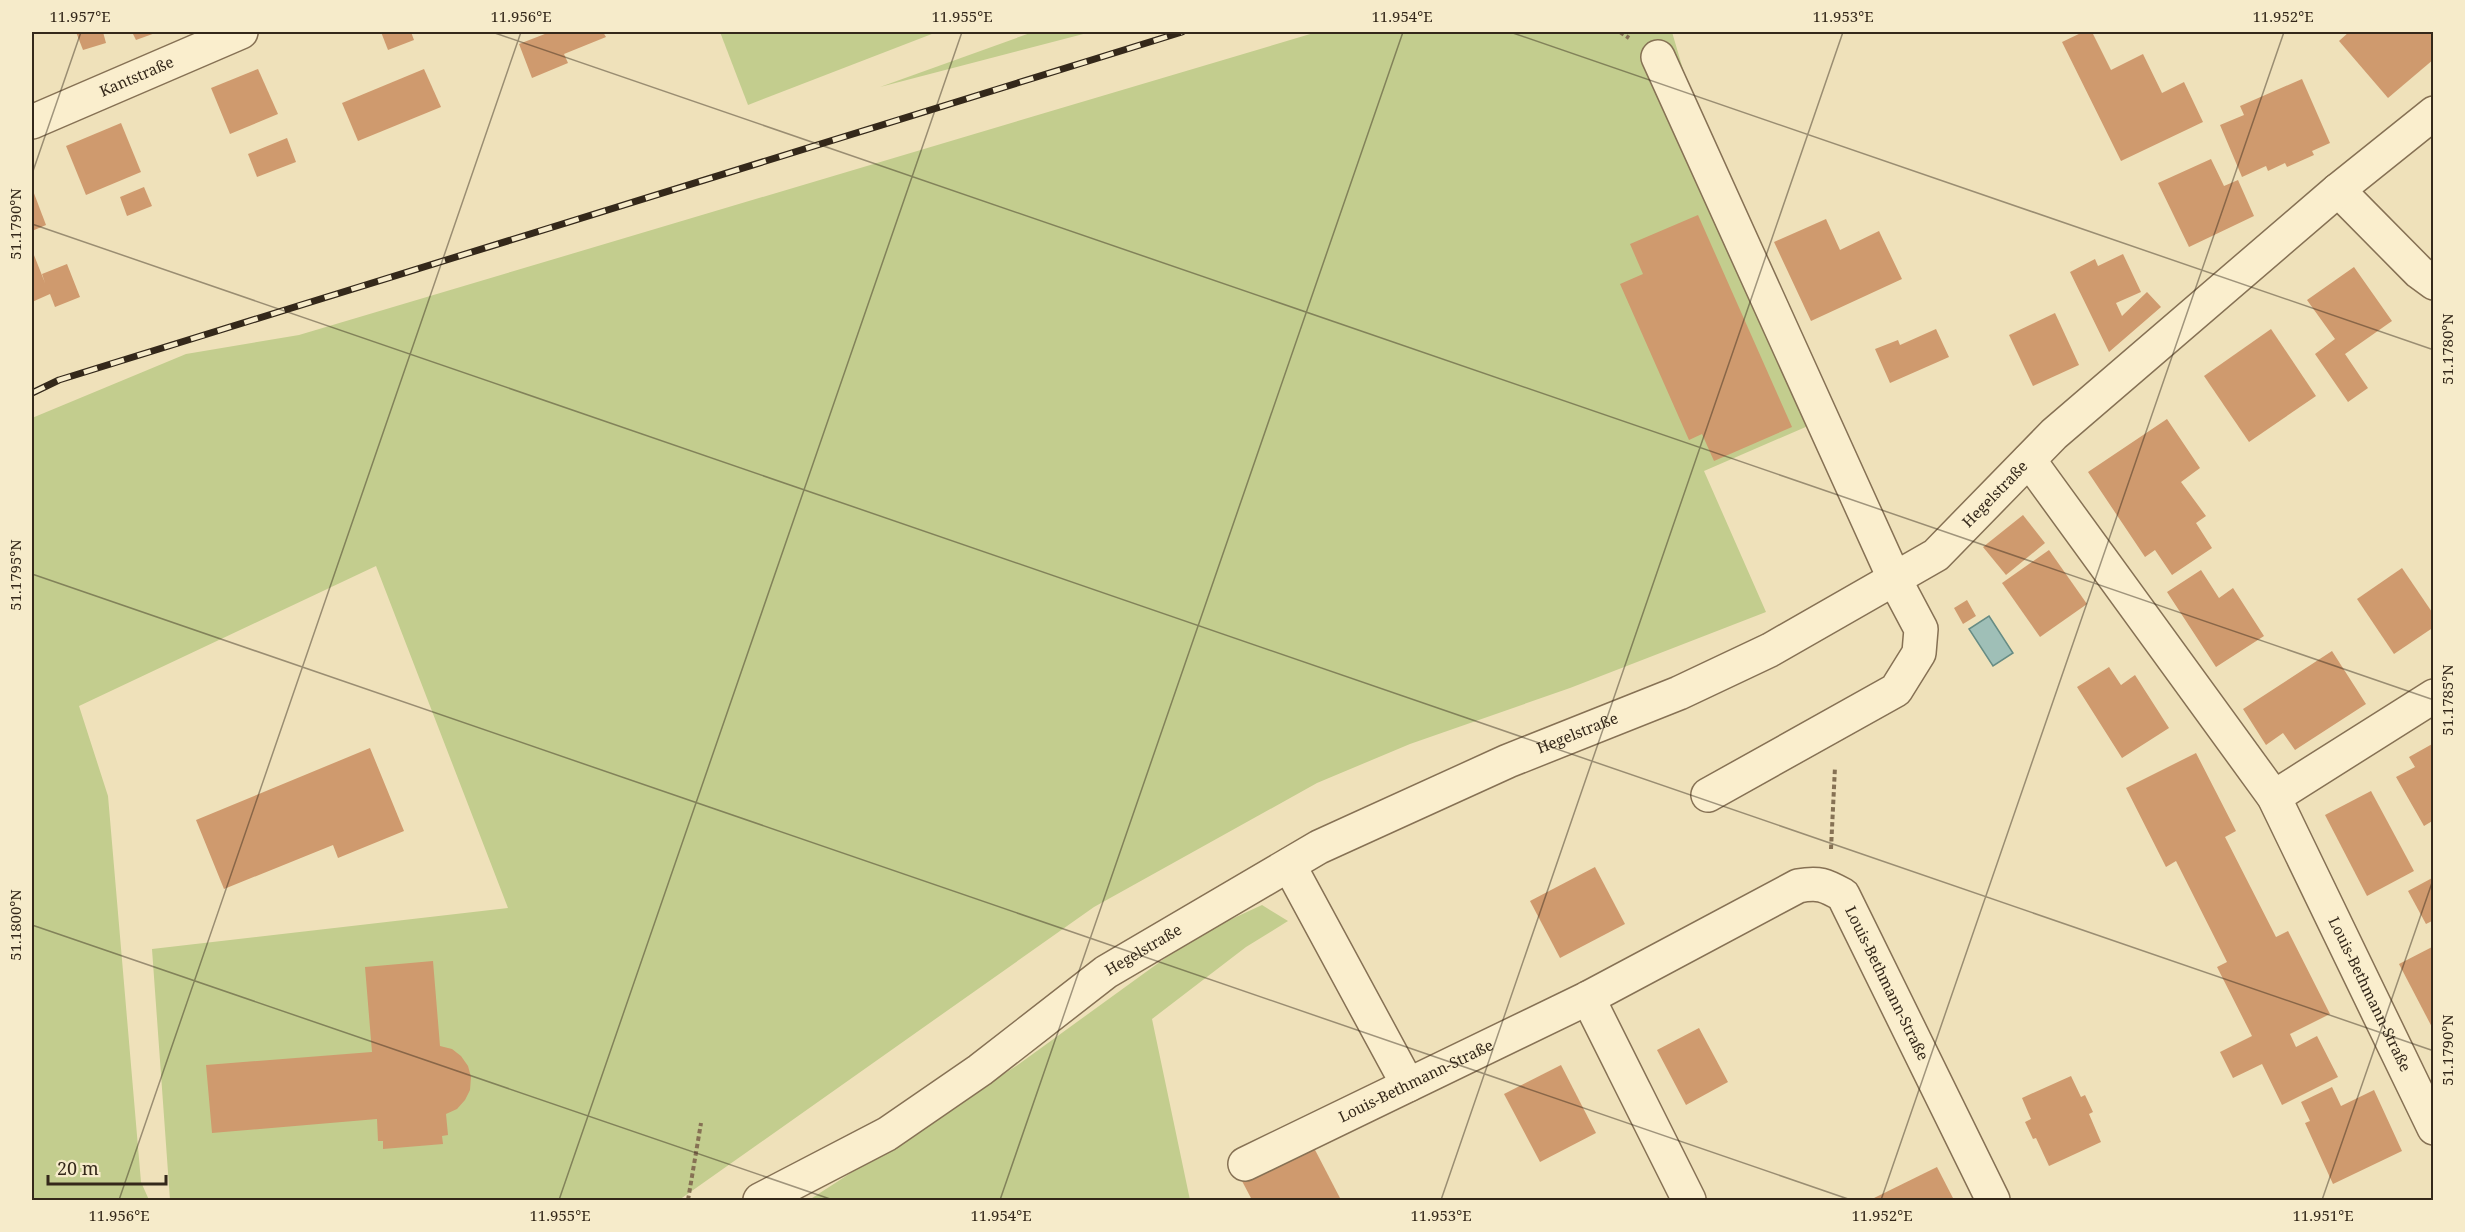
<svg xmlns="http://www.w3.org/2000/svg" width="2465" height="1232" font-family="'Noto Serif',serif">
<style>
.green{fill:#c3cd8e}
.water{fill:#9fbfb7;stroke:#678c84;stroke-width:1.5}
.building{fill:#cf9a6e}
.lines{fill:none;stroke-linecap:round;stroke-linejoin:round}
.minor-casing{stroke:#867154;stroke-width:36}
.path{stroke:#867154;stroke-width:4;stroke-dasharray:4.5 3;stroke-linecap:butt}
.minor{stroke:#faeecd;stroke-width:33}
.rail-casing{stroke:#34281a;stroke-width:7}
.rail{stroke:#f6ebca;stroke-width:4.5;stroke-dasharray:14;stroke-linecap:butt}
.ticks{fill:none;stroke:#34281a;stroke-width:1.5;stroke-opacity:0.45}
.labels{text-anchor:middle;stroke-width:4.5;stroke-linejoin:round;paint-order:stroke}
.street-label{font-size:15px;fill:#34281a;stroke:#f6ebca}
.neatline{fill:none;stroke:#34281a;stroke-width:2}
.ticks-label{font-size:15px;text-anchor:middle;fill:#34281a}
</style>
<rect width="100%" height="100%" fill="#efe1ba"/>
<g class="green">
<polygon points="720,32 937,32 748,105"/>
<polygon points="1033,32 1091,32 880,87"/>
<polygon points="1317,32 1672,32 1687,83 1838,413 1704,471 1766,612 1570,688 1410,744 1317,783 1094,907 679,1200 170,1200 152,949 508,908 376,566 79,706 108,796 141,1182 149,1200 32,1200 32,418 186,354 299,335"/>
<polygon points="1262,905 1288,921 1246,947 1152,1019 1190,1200 809,1200 1019,1064 1197,935"/>
</g>
<polygon class="water" points="1989,616 2013,653 1993,666 1969,629"/>
<g class="building">
<polygon points="76,32 103,32 106,43 83,50"/>
<polygon points="132,32 158,32 136,40"/>
<polygon points="381,32 411,32 414,40 388,50"/>
<polygon points="550,32 603,32 606,37 564,54 568,63 532,78 519,44"/>
<polygon points="2083,32 2092,32 2111,70 2143,54 2162,93 2184,82 2203,122 2121,161 2062,42"/>
<polygon points="2349,32 2434,32 2434,59 2388,98 2339,41"/>
<polygon points="258,69 278,114 230,134 211,88"/>
<polygon points="424,69 441,107 358,141 342,103"/>
<polygon points="2302,79 2330,143 2312,151 2314,155 2287,167 2285,163 2268,171 2266,166 2242,177 2220,125 2244,115 2240,106"/>
<polygon points="121,123 141,172 86,195 66,146"/>
<polygon points="287,138 296,162 257,177 248,154"/>
<polygon points="2211,159 2224,186 2238,180 2254,216 2189,247 2158,183"/>
<polygon points="144,187 152,206 127,216 120,197"/>
<polygon points="32,188 46,225 32,231"/>
<polygon points="1698,215 1792,427 1714,461 1702,434 1689,440 1620,284 1643,274 1630,244"/>
<polygon points="1826,219 1840,250 1879,231 1902,279 1811,321 1774,242"/>
<polygon points="32,250 45,283 42,274 67,264 80,297 55,307 50,294 32,302"/>
<polygon points="2123,254 2141,292 2116,303 2122,316 2147,292 2161,307 2109,352 2070,272 2095,259 2098,266"/>
<polygon points="2354,267 2392,321 2345,354 2368,388 2348,402 2315,354 2335,339 2307,300"/>
<polygon points="2055,313 2079,365 2033,386 2009,335"/>
<polygon points="1936,329 1949,357 1890,383 1875,349 1898,340 1900,345"/>
<polygon points="2271,329 2316,396 2249,442 2204,376"/>
<polygon points="2167,419 2200,468 2181,482 2206,516 2196,523 2212,548 2172,575 2155,550 2145,557 2088,472"/>
<polygon points="2023,515 2045,543 2006,575 1983,547"/>
<polygon points="2049,550 2087,604 2040,637 2002,583"/>
<polygon points="2402,568 2434,615 2434,627 2394,654 2357,599"/>
<polygon points="2201,570 2219,598 2233,588 2264,636 2216,667 2167,592"/>
<polygon points="1967,600 1976,616 1963,624 1954,608"/>
<polygon points="2332,651 2366,704 2295,750 2283,733 2266,745 2243,709"/>
<polygon points="2109,667 2121,685 2135,675 2169,728 2122,758 2077,687"/>
<polygon points="2434,743 2434,820 2424,826 2396,777 2415,767 2409,757"/>
<polygon points="370,748 404,831 338,858 333,845 224,889 196,820"/>
<polygon points="2196,753 2236,831 2225,837 2276,937 2288,931 2330,1014 2290,1034 2296,1047 2317,1036 2338,1077 2282,1105 2262,1064 2233,1078 2220,1052 2252,1036 2217,967 2227,962 2176,861 2166,867 2126,788"/>
<polygon points="2371,791 2414,871 2367,896 2325,815"/>
<polygon points="1595,867 1625,924 1560,958 1530,901"/>
<polygon points="2434,877 2434,920 2426,924 2408,891"/>
<polygon points="2434,946 2434,1031 2399,964"/>
<polygon points="433,961 440,1046 452,1049 461,1056 468,1066 471,1077 470,1090 465,1100 457,1109 446,1114 448,1135 442,1136 443,1144 383,1149 383,1141 378,1141 377,1119 212,1133 206,1065 372,1052 365,967"/>
<polygon points="1699,1028 1728,1082 1686,1105 1657,1050"/>
<polygon points="1561,1065 1596,1133 1540,1162 1504,1094"/>
<polygon points="2071,1076 2081,1097 2085,1095 2093,1112 2089,1114 2101,1142 2049,1166 2036,1138 2033,1139 2025,1122 2031,1119 2022,1098"/>
<polygon points="2332,1087 2341,1106 2374,1090 2402,1151 2333,1184 2305,1123 2310,1121 2301,1102"/>
<polygon points="1313,1146 1341,1200 1252,1200 1242,1181"/>
<polygon points="1937,1167 1954,1200 1870,1200"/>
</g>
<g class="lines">
<defs>
<g id="minor">
<polyline points="1658,57 1895,580 1921,629 1919,653 1896,690 1708,795"/>
<path id="s1" d="M32,122L241,32"/>
<polyline points="2338,190 2419,272 2434,283"/>
<path id="s2" d="M2029,460L2274,797L2434,1128"/>
<polyline points="2274,797 2434,696"/>
<polyline points="1289,865 1408,1085"/>
<polyline points="1588,998 1689,1200"/>
<path id="s3" d="M1245,1164L1588,998L1798,886C1819,882 1825,885 1843,895L1993,1200"/>
<path id="s4" d="M760,1200L887,1134L980,1070L1106,972L1319,847L1508,761L1679,693L1770,650L1936,555L2054,434L2338,190L2434,113"/>
</g>
</defs>
<use href="#minor" class="minor-casing"/>
<g class="path">
<polyline points="1620,32 1629,38"/>
<polyline points="1831,849 1835,767"/>
<polyline points="688,1200 701,1123"/>
</g>
<use href="#minor" class="minor"/>
<defs>
<polyline id="rail" points="32,393 59,380 1182,32"/>
</defs>
<use href="#rail" class="rail-casing"/>
<use href="#rail" class="rail"/>
</g>
<path class="ticks" d="M492,32L2434,700M1510,32L2434,350M32,174L81,32M32,224L2434,1051M32,574L1851,1200M32,925L833,1200M119,1200L521,32M559,1200L962,32M1000,1200L1403,32M1441,1200L1843,32M1881,1200L2284,32M2322,1200L2434,877"/>
<g class="labels">
<g class="street-label">
<text dy="5" stroke="none"><textPath href="#s1" startOffset="114">Kantstraße</textPath></text>
<text dy="5" stroke="none"><textPath href="#s4" startOffset="1431">Hegelstraße</textPath></text>
<text dy="5" stroke="none"><textPath href="#s4" startOffset="945">Hegelstraße</textPath></text>
<text dy="5" stroke="none"><textPath href="#s4" startOffset="459">Hegelstraße</textPath></text>
<text dy="5" stroke="none"><textPath href="#s3" startOffset="765">Louis-Bethmann-Straße</textPath></text>
<text dy="5" stroke="none"><textPath href="#s2" startOffset="636">Louis-Bethmann-Straße</textPath></text>
<text dy="5" stroke="none"><textPath href="#s3" startOffset="190">Louis-Bethmann-Straße</textPath></text>
</g>
</g>
<rect width="2465" height="1232" fill="none" stroke="#f6ebca" stroke-width="66"/>
<path d="M48 1175v9h118v-9" fill="none" stroke="#34281a" stroke-width="3"/>
<text x="57" y="1175" font-size="18" fill="#34281a" stroke="#f6ebca" stroke-width="4.5" paint-order="stroke">20 m</text>
<rect x="33" y="33" width="2399" height="1166" class="neatline"/>
<g class="ticks-label">
<text x="80" y="22">11.957°E</text>
<text x="521" y="22">11.956°E</text>
<text x="962" y="22">11.955°E</text>
<text x="1402" y="22">11.954°E</text>
<text x="1843" y="22">11.953°E</text>
<text x="2283" y="22">11.952°E</text>
<text transform="translate(16 224) rotate(-90)" y="5">51.1790°N</text>
<text transform="translate(2448 349) rotate(-90)" y="5">51.1780°N</text>
<text transform="translate(16 575) rotate(-90)" y="5">51.1795°N</text>
<text transform="translate(2448 700) rotate(-90)" y="5">51.1785°N</text>
<text transform="translate(16 925) rotate(-90)" y="5">51.1800°N</text>
<text transform="translate(2448 1050) rotate(-90)" y="5">51.1790°N</text>
<text x="119" y="1221">11.956°E</text>
<text x="560" y="1221">11.955°E</text>
<text x="1001" y="1221">11.954°E</text>
<text x="1441" y="1221">11.953°E</text>
<text x="1882" y="1221">11.952°E</text>
<text x="2323" y="1221">11.951°E</text>
</g>
</svg>
